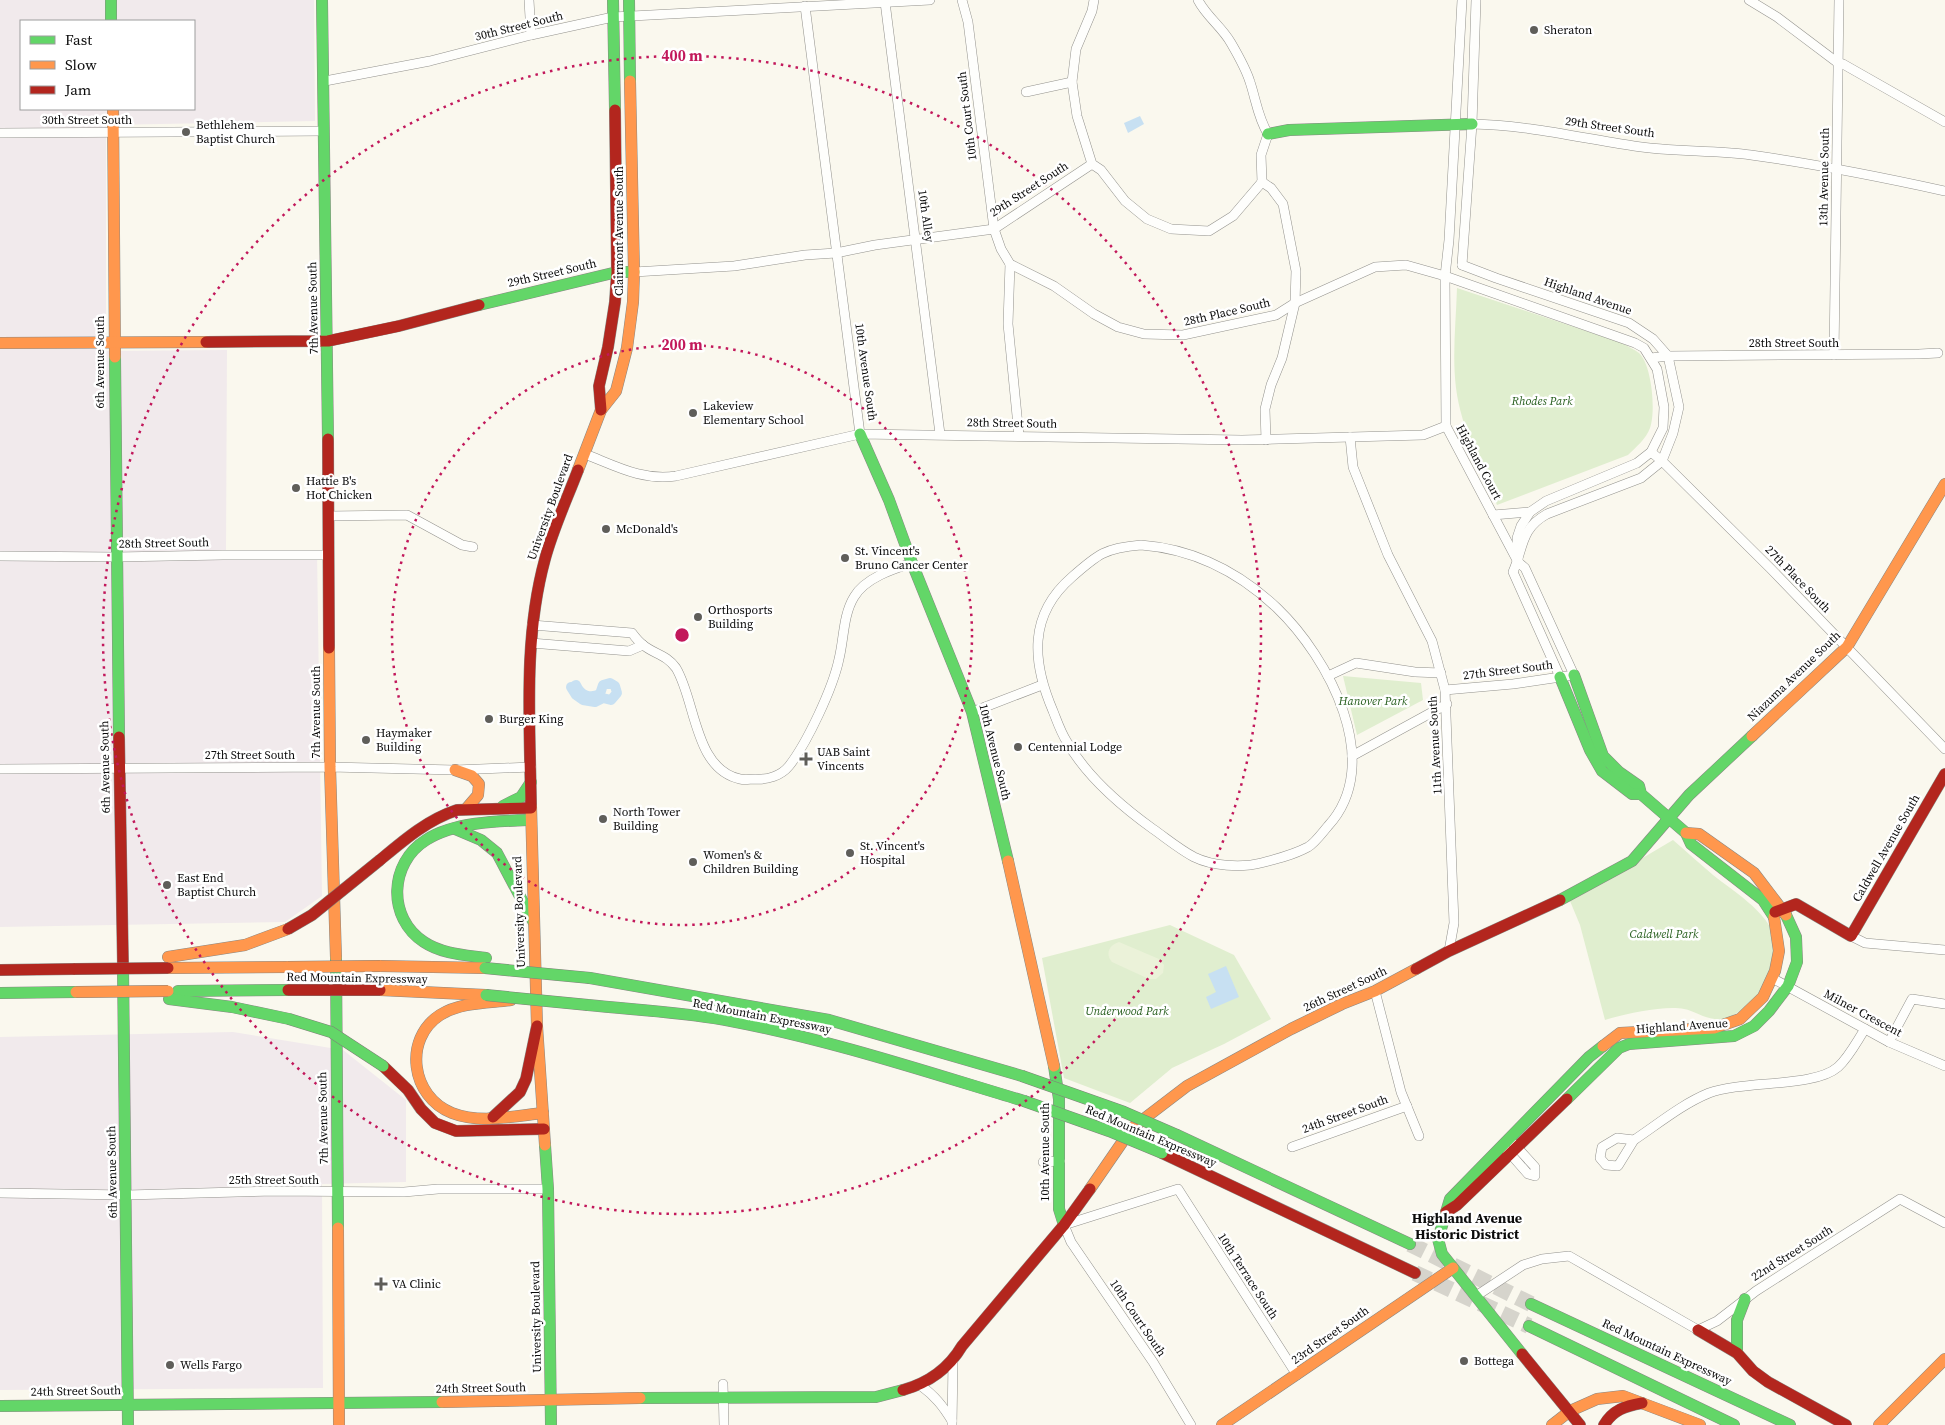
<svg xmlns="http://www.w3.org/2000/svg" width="1945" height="1425" font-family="'Source Serif 4',serif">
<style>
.industrial{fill:#f1eaec;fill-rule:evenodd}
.green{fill:#e0eecf}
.pitch{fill:#ebf2d9}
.water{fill:#c7e0f2}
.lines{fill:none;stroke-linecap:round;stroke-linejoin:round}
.canal{stroke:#c7e0f2;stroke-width:10}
.highway-tunnel{stroke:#d6d4cc;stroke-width:16;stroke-dasharray:16 8;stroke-linecap:butt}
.street-casing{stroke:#93928d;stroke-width:10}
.fast-casing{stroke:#898884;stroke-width:12}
.slow-casing{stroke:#898884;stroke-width:12}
.jam-casing{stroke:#898884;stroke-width:12}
.street{stroke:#fefefc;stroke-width:9}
.fast{stroke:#63d668;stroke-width:11}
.slow{stroke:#ff974d;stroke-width:11}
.jam{stroke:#b3261e;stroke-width:11}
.fast-bridge-casing{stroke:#807f7a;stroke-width:12;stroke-linecap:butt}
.slow-bridge-casing{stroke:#807f7a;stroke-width:12;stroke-linecap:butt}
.jam-bridge-casing{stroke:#807f7a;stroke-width:12;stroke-linecap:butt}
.fast-bridge{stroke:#63d668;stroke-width:11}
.slow-bridge{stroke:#ff974d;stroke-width:11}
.jam-bridge{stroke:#b3261e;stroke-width:11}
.ring{fill:none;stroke:#c2185b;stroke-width:2.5;stroke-dasharray:2.5 5}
.poi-dot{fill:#5f5e5a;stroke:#fff;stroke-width:2}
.labels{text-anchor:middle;stroke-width:5;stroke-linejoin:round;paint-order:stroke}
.street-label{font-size:12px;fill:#0b0b0b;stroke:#fff}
.poi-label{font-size:12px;fill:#0b0b0b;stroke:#fff;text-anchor:start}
.park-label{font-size:12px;font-style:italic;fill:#285f1f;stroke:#fff}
.neighbourhood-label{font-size:14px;font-weight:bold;fill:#0b0b0b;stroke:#fff}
.centre{fill:#c2185b;stroke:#fff;stroke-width:2.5}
.ring-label{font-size:15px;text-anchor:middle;font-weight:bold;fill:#c2185b;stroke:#fff;stroke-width:5;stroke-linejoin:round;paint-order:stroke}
</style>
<rect width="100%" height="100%" fill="#faf8ee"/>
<g class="industrial">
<path d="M0,0H314L315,121L106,125V351L227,350L226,551L317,550L322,896L285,922L0,927ZM21,21H194V109H21Z"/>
<polygon points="233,1032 343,1050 406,1100 406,1182 322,1184 323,1388 0,1390 0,1037"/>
</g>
<g class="green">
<path d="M1457,288L1622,343C1627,346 1634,349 1639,353C1652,365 1656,412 1650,428C1646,439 1636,447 1628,455L1497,505C1482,468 1461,428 1456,388C1452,355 1456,321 1457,288Z"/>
<polygon points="1343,676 1421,683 1423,700 1357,735"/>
<path d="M1673,840C1687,852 1700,864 1713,875C1734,892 1777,917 1776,948C1775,960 1768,974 1764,985C1760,995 1735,1018 1724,1019C1706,1021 1699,1012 1684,1009C1665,1005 1624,1014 1605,1020L1580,925L1570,901Z"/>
<polygon points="1170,925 1234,955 1271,1019 1224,1044 1172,1068 1130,1103 1064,1078 1042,958"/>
</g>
<path class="pitch" d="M1119,942L1159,959L1164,965L1163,973L1156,979H1149L1112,962C1105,954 1109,945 1119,942Z"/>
<g class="water">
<polygon points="1140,116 1144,124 1128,133 1124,123"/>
<polygon points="1226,966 1239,997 1211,1009 1206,997 1216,992 1208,974"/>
</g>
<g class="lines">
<path class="canal" d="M571,687L576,695L583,700L595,702L603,698L611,700L617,693L615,686L610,683L603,685L600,694C590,699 581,696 576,685L573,687"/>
<g class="highway-tunnel">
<polyline points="1410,1244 1531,1304"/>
<polyline points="1415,1273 1529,1326"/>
</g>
<defs>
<g id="street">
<polyline points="529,0 531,35"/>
<polyline points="962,0 968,22 994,229 1001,249 1010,264 1054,286 1094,314 1118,327 1144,334 1183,335 1276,315 1295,303 1375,267 1406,265 1445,276 1635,343 1644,348 1657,369 1664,407 1663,428 1651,452 1637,463 1546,501 1530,512 1521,526 1517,538 1518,562"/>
<polyline points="1094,0 1092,11 1076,49 1072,82 1077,116 1092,164 1101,170 1125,201 1147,219 1171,229 1209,231 1233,216 1262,182"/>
<path d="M1198,0C1206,16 1222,27 1231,43C1238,55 1246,69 1250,82C1256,100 1258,118 1268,134L1261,155L1262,182"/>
<polyline points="1749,0 1777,17 1838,63 1843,64 1945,122"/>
<polyline points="885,2 940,434"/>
<polyline points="805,6 860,434"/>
<polyline points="325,81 430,61 531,35 613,17 930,0"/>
<polyline points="1026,92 1072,82"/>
<path d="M1472,124C1527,125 1580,138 1634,146C1672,152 1712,150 1751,155C1816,164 1881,177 1945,191"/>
<polyline points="0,133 324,131"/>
<polyline points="1262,182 1271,188 1283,204 1296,271 1295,303 1282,358 1271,385 1265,409 1266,440"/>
<polyline points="1010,264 1008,324 1019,436"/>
<path d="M1462,265L1496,278L1629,323L1653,339L1668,356L1679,407L1673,433L1662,461L1641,478L1547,514C1520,529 1524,547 1513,572L1560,677"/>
<polyline points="1462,265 1472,124 1476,0"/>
<polyline points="634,272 734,266 805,255 836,253 875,245 994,229 1092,164"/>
<polyline points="1834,355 1839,0"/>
<polyline points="1651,358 1668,356 1919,354 1938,353"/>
<polyline points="1350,437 1353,467 1388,555 1432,641 1445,690 1454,923 1449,951"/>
<polyline points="1651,452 1662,461 1770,568 1945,749"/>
<path d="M585,454C616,466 642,481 676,476L860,434L1242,440L1423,435L1446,426"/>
<polyline points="1493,515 1530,512"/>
<polyline points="328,516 407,515 462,545 473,547"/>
<path d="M1141,545C1193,549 1239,572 1277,608C1328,657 1386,763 1328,826C1322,833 1315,843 1308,847C1293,855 1277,859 1261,863C1241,868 1212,866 1194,857C1179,849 1166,838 1153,829C1121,806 1087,777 1067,742C1061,733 1057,721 1053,711C1032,662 1028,615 1072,577C1098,554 1105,548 1141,545Z"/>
<polyline points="0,556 116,557 223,555 329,555"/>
<path d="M532,625L632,633C635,637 638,641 642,644C653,654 666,654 676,668C696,701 694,769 740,779C745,780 750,779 755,779C767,780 781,776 789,766C807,743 833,688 839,659C844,639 843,615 854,597C865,578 893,569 912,563"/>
<polyline points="531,643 629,651 643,645"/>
<polyline points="1328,676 1356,663 1415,672 1441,673"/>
<polyline points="1445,690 1513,684 1574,675 1525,568 1518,562 1446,426 1445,276 1449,240 1462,0"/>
<polyline points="972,712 1042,685"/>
<polyline points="1352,756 1447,704"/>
<polyline points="0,769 330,767 455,770 531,767"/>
<polyline points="1851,936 1865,943 1945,950"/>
<polyline points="1772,978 1889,1042 1945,1066"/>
<polyline points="1375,991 1401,1092 1419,1136"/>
<polyline points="1889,1042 1912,999 1945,1004"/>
<path d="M1634,1140L1618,1166L1606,1165L1600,1158L1602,1147L1617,1138L1634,1140C1658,1124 1682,1104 1709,1093C1744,1080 1814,1088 1838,1067C1849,1057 1857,1041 1865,1029"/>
<polyline points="1292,1147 1407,1106"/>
<polyline points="1507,1150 1528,1174 1535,1176 1535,1167 1514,1144"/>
<polyline points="1043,1162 1060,1161"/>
<polyline points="0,1193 127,1195 274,1191 404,1192 438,1189 548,1189"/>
<polyline points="1476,1296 1523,1265 1542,1259 1569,1256 1698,1330 1717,1321 1756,1291 1900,1199 1945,1223"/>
<polyline points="723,1384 724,1425"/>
<path d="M920,1385C935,1396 943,1406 952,1421"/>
<polyline points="952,1425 953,1361"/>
<polyline points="1191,1425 1153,1362 1071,1242 1064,1225 1178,1189 1297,1375"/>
</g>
<g id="fast">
<polyline points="111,0 111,21"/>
<polyline points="322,0 328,439"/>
<polyline points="613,0 615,110"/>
<polyline points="629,0 630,81"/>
<polyline points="1268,134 1289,130 1472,124"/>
<polyline points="479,305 617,272 634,272"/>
<polyline points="115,357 119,737"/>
<polyline points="860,434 889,500 912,563 972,712 1008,861"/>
<polyline points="1574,675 1603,756 1619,772 1639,786 1641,794 1686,833 1691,844 1763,900 1774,917"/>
<polyline points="1560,677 1590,750 1602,771 1632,794 1641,794"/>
<polyline points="503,806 521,797 531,782"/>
<polyline points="455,829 481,840 497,853 533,921"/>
<polyline points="1560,900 1632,861 1689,795 1752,736"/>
<polyline points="336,958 338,1228"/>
<path d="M486,958C465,955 442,954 424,942C387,918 389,863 426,840C454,822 498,821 530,820"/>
<polyline points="123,966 128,1425"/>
<polyline points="590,978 829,1020 1022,1076"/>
<polyline points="178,991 288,990"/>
<polyline points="0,993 76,992"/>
<polyline points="169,999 232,1007 289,1019"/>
<path d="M588,1005C636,1010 684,1012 731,1021C831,1040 927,1072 1024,1101"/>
<polyline points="1054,1066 1059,1099 1059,1209 1064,1225"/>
<polyline points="1567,1099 1619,1048 1629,1044 1734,1036 1754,1026 1769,1011 1788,986 1797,962 1796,937 1786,915"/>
<polyline points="1177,1135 1410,1244"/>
<polyline points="545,1145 548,1189 551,1425"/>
<polyline points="1531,1304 1790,1425"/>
<polyline points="1529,1326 1734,1425"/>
<polyline points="1737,1353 1737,1320 1745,1299"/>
<polyline points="1522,1354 1442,1254 1438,1239 1450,1199 1589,1057 1603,1046"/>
<polyline points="640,1398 876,1397 903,1390"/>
<polyline points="0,1406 442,1402"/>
</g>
<g id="slow">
<polyline points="113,109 115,357"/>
<polyline points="0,343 206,342"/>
<polyline points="578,470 601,410 616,391 627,348 633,302 634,272 630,81"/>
<polyline points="329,648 330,767 336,958"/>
<polyline points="1752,736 1847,647 1945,484"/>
<polyline points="455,770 472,776 479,784 478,795 466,809"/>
<polyline points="531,806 537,1026 545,1145"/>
<polyline points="1686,833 1699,834 1754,873 1786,915"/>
<polyline points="1008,861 1054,1066"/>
<polyline points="168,957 245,945 288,929"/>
<polyline points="380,966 485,968"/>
<polyline points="168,968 288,967"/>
<polyline points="380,990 486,995"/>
<path d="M511,1000C488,1003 461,1002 440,1015C403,1039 411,1097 452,1113C480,1124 515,1116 543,1113"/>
<polyline points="1603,1046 1620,1033 1714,1028 1740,1019 1763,997 1775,971 1779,951 1774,917"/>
<polyline points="1090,1189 1132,1128 1187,1086 1291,1029 1342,1004 1375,991 1416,969"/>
<polyline points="338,1228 339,1425"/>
<polyline points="442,1402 640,1398"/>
<polyline points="1570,1411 1597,1399 1623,1396 1700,1425"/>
<polyline points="1222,1425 1453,1268"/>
<polyline points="1552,1425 1570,1411"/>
<polyline points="1879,1425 1945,1359"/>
</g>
<g id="jam">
<polyline points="206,342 328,341 399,326 479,305"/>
<polyline points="601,410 599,386 608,347 615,302 617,272 615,110"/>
<polyline points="328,439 329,648"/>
<polyline points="119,737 123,966"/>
<path d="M531,806C530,724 523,639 545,559C553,529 567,499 578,470"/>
<path d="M380,860C404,840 427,820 457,810L531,808"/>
<polyline points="1775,912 1796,904 1851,936 1945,774"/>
<polyline points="1416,969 1449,951 1560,900"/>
<polyline points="0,970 75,969"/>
<polyline points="383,1066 408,1090 421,1109 435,1123 456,1131 544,1129"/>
<polyline points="493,1117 520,1092 526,1079 537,1026"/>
<polyline points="1162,1153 1415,1273"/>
<polyline points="1446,1212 1457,1205 1567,1099"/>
<polyline points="1698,1330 1737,1353 1753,1371 1768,1382 1846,1425"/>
<polyline points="1522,1354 1580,1425"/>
<path d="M903,1390C928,1383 949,1368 962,1346L1064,1225L1090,1189"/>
<path d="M1604,1425C1613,1410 1625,1406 1642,1403"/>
</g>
</defs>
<use href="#street" class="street-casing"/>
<use href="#fast" class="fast-casing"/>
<use href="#slow" class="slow-casing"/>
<use href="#jam" class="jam-casing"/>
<use href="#street" class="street"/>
<use href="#fast" class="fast"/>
<use href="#slow" class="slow"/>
<use href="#jam" class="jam"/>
<defs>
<g id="fast-bridge">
<polyline points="485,968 590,978"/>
<polyline points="486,995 588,1005"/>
<polyline points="289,1019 331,1032 383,1066"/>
<polyline points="1022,1076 1124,1112 1177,1135"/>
<polyline points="1024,1101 1109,1131 1162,1153"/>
</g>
<g id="slow-bridge">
<polyline points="288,967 380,966"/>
<polyline points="76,992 168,991"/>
</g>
<g id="jam-bridge">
<polyline points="288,929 312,915 380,860"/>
<polyline points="75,969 168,968"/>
<polyline points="288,990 380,990"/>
</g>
</defs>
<use href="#fast-bridge" class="fast-bridge-casing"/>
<use href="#slow-bridge" class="slow-bridge-casing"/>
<use href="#jam-bridge" class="jam-bridge-casing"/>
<use href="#fast-bridge" class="fast-bridge"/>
<use href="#slow-bridge" class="slow-bridge"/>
<use href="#jam-bridge" class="jam-bridge"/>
</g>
<g class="ring">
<circle cx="682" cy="635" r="290"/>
<circle cx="682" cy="635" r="579"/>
</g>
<g class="poi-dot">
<circle cx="1534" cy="30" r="5"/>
<circle cx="186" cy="132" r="5"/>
<circle cx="693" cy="413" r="5"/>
<circle cx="296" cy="488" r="5"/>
<circle cx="606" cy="529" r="5"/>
<circle cx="845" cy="558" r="5"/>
<circle cx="698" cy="617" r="5"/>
<circle cx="489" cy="719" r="5"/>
<circle cx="366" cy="740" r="5"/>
<circle cx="1018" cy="747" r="5"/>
<path d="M803.5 751.5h5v5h5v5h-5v5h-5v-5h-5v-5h5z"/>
<circle cx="603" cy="819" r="5"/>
<circle cx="850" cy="853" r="5"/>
<circle cx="693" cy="862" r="5"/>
<circle cx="167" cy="885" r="5"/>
<path d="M378.5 1276.5h5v5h5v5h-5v5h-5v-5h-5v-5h5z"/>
<circle cx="1464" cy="1361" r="5"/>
<circle cx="170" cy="1365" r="5"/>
</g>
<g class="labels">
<g class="street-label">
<text transform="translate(519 26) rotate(-14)" y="4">30th Street South</text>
<text transform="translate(967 116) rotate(-97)" y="4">10th Court South</text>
<text x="87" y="124">30th Street South</text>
<text transform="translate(1610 127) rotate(8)" y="4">29th Street South</text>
<text transform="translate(1824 177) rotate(-89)" y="4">13th Avenue South</text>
<text transform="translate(1029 189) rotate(-33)" y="4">29th Street South</text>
<text transform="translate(926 216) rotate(82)" y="4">10th Alley</text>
<text transform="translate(619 231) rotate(-90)" y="4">Clairmont Avenue South</text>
<text transform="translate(552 273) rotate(-13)" y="4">29th Street South</text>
<text transform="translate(1588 296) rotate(19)" y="4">Highland Avenue</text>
<text transform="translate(313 308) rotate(-91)" y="4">7th Avenue South</text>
<text transform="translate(1227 312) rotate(-13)" y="4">28th Place South</text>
<text x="1794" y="347">28th Street South</text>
<text transform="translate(100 362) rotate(-90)" y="4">6th Avenue South</text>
<text transform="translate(866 372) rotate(82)" y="4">10th Avenue South</text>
<text transform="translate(1012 423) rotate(1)" y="4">28th Street South</text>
<text transform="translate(1479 462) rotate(62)" y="4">Highland Court</text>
<text transform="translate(550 507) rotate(-70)" y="4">University Boulevard</text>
<text transform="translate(164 543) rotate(-1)" y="4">28th Street South</text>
<text transform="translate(1798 579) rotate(46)" y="4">27th Place South</text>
<text transform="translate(1508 670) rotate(-7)" y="4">27th Street South</text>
<text transform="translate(1794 676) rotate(-44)" y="4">Niazuma Avenue South</text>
<text transform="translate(316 712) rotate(-90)" y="4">7th Avenue South</text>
<text transform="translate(1435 745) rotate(-93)" y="4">11th Avenue South</text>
<text transform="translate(995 752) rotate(76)" y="4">10th Avenue South</text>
<text x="250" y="759">27th Street South</text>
<text transform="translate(105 767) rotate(-91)" y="4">6th Avenue South</text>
<text transform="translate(1886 848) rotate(-60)" y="4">Caldwell Avenue South</text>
<text transform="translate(519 912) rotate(-92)" y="4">University Boulevard</text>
<text transform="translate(357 978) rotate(1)" y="4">Red Mountain Expressway</text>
<text transform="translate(1345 989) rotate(-25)" y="4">26th Street South</text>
<text transform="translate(1863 1013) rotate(28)" y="4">Milner Crescent</text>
<text transform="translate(762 1016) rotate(11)" y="4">Red Mountain Expressway</text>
<text transform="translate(1682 1026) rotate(-4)" y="4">Highland Avenue</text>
<text transform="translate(1345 1114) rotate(-20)" y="4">24th Street South</text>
<text transform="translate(323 1118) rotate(-91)" y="4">7th Avenue South</text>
<text transform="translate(1151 1136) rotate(23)" y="4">Red Mountain Expressway</text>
<text transform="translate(1045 1152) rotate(-90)" y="4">10th Avenue South</text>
<text transform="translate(112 1172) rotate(-91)" y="4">6th Avenue South</text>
<text x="274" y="1184">25th Street South</text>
<text transform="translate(1792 1253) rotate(-32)" y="4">22nd Street South</text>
<text transform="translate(1248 1276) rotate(57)" y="4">10th Terrace South</text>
<text transform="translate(536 1317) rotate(-91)" y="4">University Boulevard</text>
<text transform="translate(1138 1318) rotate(56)" y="4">10th Court South</text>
<text transform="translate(1330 1335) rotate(-35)" y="4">23rd Street South</text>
<text transform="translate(1667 1352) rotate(25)" y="4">Red Mountain Expressway</text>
<text transform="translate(481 1388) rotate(-1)" y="4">24th Street South</text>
<text transform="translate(76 1391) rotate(-1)" y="4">24th Street South</text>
</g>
<g class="poi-label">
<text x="1544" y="34">Sheraton</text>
<text x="196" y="129">Bethlehem<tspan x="196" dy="14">Baptist Church</tspan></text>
<text x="703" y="410">Lakeview<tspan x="703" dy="14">Elementary School</tspan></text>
<text x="306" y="485">Hattie B's<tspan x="306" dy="14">Hot Chicken</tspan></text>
<text x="616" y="533">McDonald's</text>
<text x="855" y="555">St. Vincent's<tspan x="855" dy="14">Bruno Cancer Center</tspan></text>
<text x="708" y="614">Orthosports<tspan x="708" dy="14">Building</tspan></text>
<text x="499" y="723">Burger King</text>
<text x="376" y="737">Haymaker<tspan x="376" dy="14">Building</tspan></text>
<text x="1028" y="751">Centennial Lodge</text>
<text x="817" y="756">UAB Saint<tspan x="817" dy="14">Vincents</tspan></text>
<text x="613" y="816">North Tower<tspan x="613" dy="14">Building</tspan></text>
<text x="860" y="850">St. Vincent's<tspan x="860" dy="14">Hospital</tspan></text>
<text x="703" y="859">Women's &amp;<tspan x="703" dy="14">Children Building</tspan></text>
<text x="177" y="882">East End<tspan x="177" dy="14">Baptist Church</tspan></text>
<text x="392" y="1288">VA Clinic</text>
<text x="1474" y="1365">Bottega</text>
<text x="180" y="1369">Wells Fargo</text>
</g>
<g class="park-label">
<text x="1542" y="405">Rhodes Park</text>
<text x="1373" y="705">Hanover Park</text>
<text x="1664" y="938">Caldwell Park</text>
<text x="1127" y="1015">Underwood Park</text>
</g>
<g class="neighbourhood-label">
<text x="1467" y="1223">Highland Avenue<tspan x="1467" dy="16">Historic District</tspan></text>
</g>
</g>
<circle cx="682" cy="635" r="8" class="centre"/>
<g class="ring-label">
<text x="682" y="61">400 m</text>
<text x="682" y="350">200 m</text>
</g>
<rect x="20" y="20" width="175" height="90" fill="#ffffff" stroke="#9d9d9d"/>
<rect x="30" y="36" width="25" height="8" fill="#63d668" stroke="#9d9d9d"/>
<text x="65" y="45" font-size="15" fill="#0b0b0b">Fast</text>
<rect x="30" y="61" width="25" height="8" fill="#ff974d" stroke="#9d9d9d"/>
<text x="65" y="70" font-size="15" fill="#0b0b0b">Slow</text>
<rect x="30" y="86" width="25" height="8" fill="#b3261e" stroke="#9d9d9d"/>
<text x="65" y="95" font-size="15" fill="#0b0b0b">Jam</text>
</svg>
